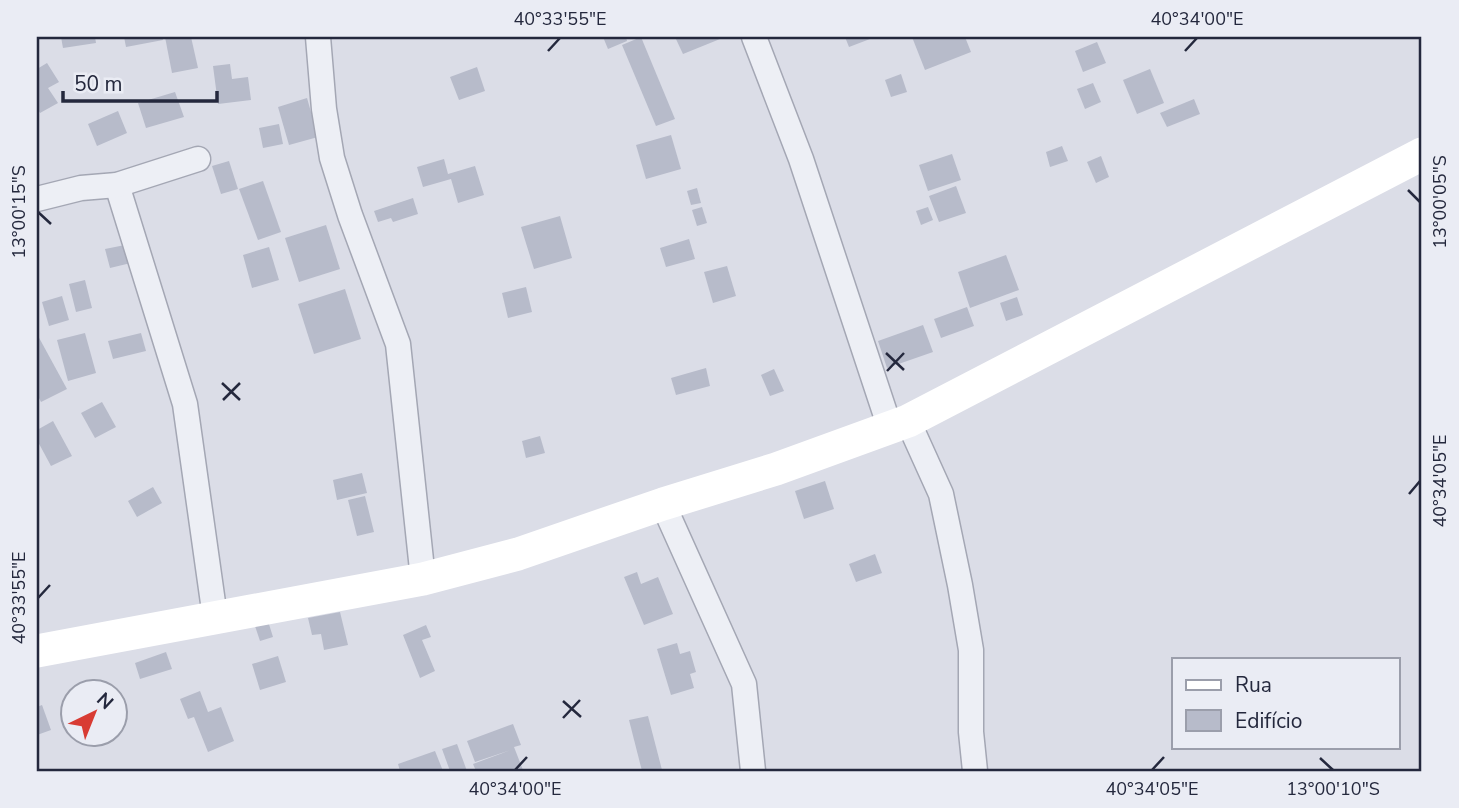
<svg xmlns="http://www.w3.org/2000/svg" width="1459" height="808" font-family="'Nunito Sans',sans-serif">
<style>
.building{fill:#b7bbca}
.lines{fill:none;stroke-linecap:round;stroke-linejoin:round}
.street-casing{stroke:#a4a7b4;stroke-width:27}
.street{stroke:#edeff5;stroke-width:24}
.secondary{stroke:#fff;stroke-width:33}
.ticks{fill:none;stroke:#24283d;stroke-width:2.5}
.neatline{fill:none;stroke:#24283d;stroke-width:2.5}
.ticks-label{font-size:18px;text-anchor:middle;fill:#24283d}
</style>
<rect width="100%" height="100%" fill="#dbdde7"/>
<g class="building">
<polygon points="61,37 95,37 96,43 63,48"/>
<polygon points="124,37 162,37 163,40 126,47"/>
<polygon points="165,37 191,37 198,68 172,73"/>
<polygon points="603,37 626,37 627,41 608,49"/>
<polygon points="641,37 675,119 656,126 622,45"/>
<polygon points="675,37 725,37 683,54"/>
<polygon points="845,37 869,37 870,39 849,47"/>
<polygon points="912,37 965,37 971,52 925,70"/>
<polygon points="1097,42 1106,63 1083,72 1075,51"/>
<polygon points="47,63 59,82 48,88 58,103 40,113 37,108 37,69"/>
<polygon points="230,64 232,79 248,77 251,100 218,104 213,66"/>
<polygon points="477,67 485,91 459,100 450,77"/>
<polygon points="1150,69 1164,103 1137,114 1123,80"/>
<polygon points="901,74 907,92 891,97 885,80"/>
<polygon points="1093,83 1101,102 1085,109 1077,89"/>
<polygon points="175,92 184,117 146,128 138,103"/>
<polygon points="307,98 318,137 289,145 278,107"/>
<polygon points="1194,99 1200,114 1167,127 1160,113"/>
<polygon points="118,111 127,133 97,146 88,124"/>
<polygon points="279,124 283,144 263,148 259,128"/>
<polygon points="671,135 681,169 646,179 636,145"/>
<polygon points="1062,146 1068,161 1050,167 1046,152"/>
<polygon points="952,154 961,180 928,191 919,165"/>
<polygon points="1101,156 1109,177 1096,183 1087,162"/>
<polygon points="444,159 448,174 475,166 484,195 458,203 451,179 423,187 417,167"/>
<polygon points="229,161 238,189 221,194 212,166"/>
<polygon points="263,181 281,232 258,240 239,189"/>
<polygon points="956,186 966,213 939,222 929,196"/>
<polygon points="697,188 701,203 691,205 687,191"/>
<polygon points="413,198 418,214 393,222 391,218 378,222 374,211"/>
<polygon points="702,207 707,223 697,226 692,210"/>
<polygon points="928,207 933,220 921,225 916,211"/>
<polygon points="560,216 572,258 534,269 521,227"/>
<polygon points="326,225 340,269 299,282 285,238"/>
<polygon points="689,239 695,259 666,267 660,248"/>
<polygon points="130,244 135,262 110,268 105,249"/>
<polygon points="269,247 279,280 252,288 243,255"/>
<polygon points="1006,255 1019,290 970,308 958,272"/>
<polygon points="727,266 736,296 713,303 704,272"/>
<polygon points="85,280 92,308 76,312 69,284"/>
<polygon points="526,287 532,312 508,318 502,293"/>
<polygon points="345,289 361,339 314,354 298,304"/>
<polygon points="62,296 69,320 49,326 42,302"/>
<polygon points="1017,297 1023,315 1006,321 1000,303"/>
<polygon points="967,307 974,326 941,338 934,319"/>
<polygon points="923,325 933,352 887,368 878,341"/>
<polygon points="85,333 96,373 68,381 57,340"/>
<polygon points="141,333 146,351 113,359 108,341"/>
<polygon points="37,334 67,389 41,402 37,394"/>
<polygon points="706,368 710,386 676,395 671,378"/>
<polygon points="774,369 784,391 770,396 761,375"/>
<polygon points="102,402 116,427 95,438 81,413"/>
<polygon points="53,421 72,456 51,466 37,440 37,430"/>
<polygon points="540,436 545,453 526,458 522,441"/>
<polygon points="362,473 367,493 337,500 333,480"/>
<polygon points="825,481 834,509 804,519 795,491"/>
<polygon points="153,487 162,503 137,517 128,501"/>
<polygon points="365,496 374,532 357,536 348,500"/>
<polygon points="875,554 882,573 856,582 849,564"/>
<polygon points="637,572 641,584 658,577 673,614 644,625 624,577"/>
<polygon points="340,612 348,645 324,650 321,634 312,635 308,618"/>
<polygon points="268,621 273,637 260,641 255,626"/>
<polygon points="426,625 431,637 422,640 435,671 420,678 403,635"/>
<polygon points="677,643 680,654 690,651 696,672 690,674 694,688 671,695 657,649"/>
<polygon points="166,652 172,669 140,679 135,663"/>
<polygon points="278,656 286,682 260,690 252,664"/>
<polygon points="200,691 208,712 221,707 234,741 208,752 194,717 188,719 180,699"/>
<polygon points="42,705 51,730 37,735 37,707"/>
<polygon points="648,716 662,770 657,771 642,771 629,720"/>
<polygon points="513,724 521,745 514,747 523,770 476,771 473,764 511,750 475,762 467,741"/>
<polygon points="457,744 467,771 450,771 442,749"/>
<polygon points="435,751 443,771 400,771 398,764"/>
</g>
<g class="lines">
<defs>
<g id="street">
<polyline points="318,37 324,109 332,158 350,215 398,344 423,579"/>
<polyline points="754,37 801,159 890,428"/>
<polyline points="117,185 185,404 215,617"/>
<polyline points="37,199 81,188 117,185 198,159"/>
<polyline points="908,421 941,494 960,585 971,650 971,732 975,771"/>
<polyline points="663,504 744,684 753,771"/>
</g>
</defs>
<use href="#street" class="street-casing"/>
<use href="#street" class="street"/>
<polyline class="secondary" points="37,651 423,579 518,554 663,504 776,469 908,421 1422,154"/>
</g>
<path class="ticks" d="M548,51L560,38M1185,51L1197,38M1408,190L1420,202M38,212L51,224M886,353L904,370M887,371L904,353M222,383L240,400M223,400L240,383M1409,494L1420,481M38,598L50,585M563,701L581,717M563,718L580,700M1320,758L1333,770M515,770L527,757M1152,770L1164,757"/>
<rect width="1459" height="808" fill="none" stroke="#eaecf4" stroke-width="77"/>
<rect x="1172" y="658" width="228" height="91" fill="#eaecf4" stroke="#9b9eab" stroke-width="2"/>
<rect x="1186" y="680" width="35" height="10" fill="#ffffff" stroke="#9b9eab" stroke-width="2"/>
<text x="1235" y="692" font-size="21" fill="#24283d">Rua</text>
<rect x="1186" y="710" width="35" height="21" fill="#b7bbca" stroke="#9b9eab" stroke-width="2"/>
<text x="1235" y="728" font-size="21" fill="#24283d">Edifício</text>
<g transform="translate(94 713) rotate(43)"><circle r="33" fill="#eaecf4" stroke="#9b9eab" stroke-width="2"/>
<path d="M0-5L12 26L0 18L-12 26Z" fill="#d83b33"/>
<text y="-10" font-size="19" font-weight="bold" text-anchor="middle" fill="#24283d">N</text>
</g>
<path d="M63 91v10h154v-10" fill="none" stroke="#24283d" stroke-width="3.5"/>
<text x="74" y="91" font-size="21" fill="#24283d" stroke="#eaecf4" stroke-width="5" paint-order="stroke">50 m</text>
<rect x="38" y="38" width="1382" height="732" class="neatline"/>
<g class="ticks-label">
<text x="560" y="25">40°33'55"E</text>
<text x="1197" y="25">40°34'00"E</text>
<text transform="translate(1440 202) rotate(-90)" y="6">13°00'05"S</text>
<text transform="translate(19 212) rotate(-90)" y="6">13°00'15"S</text>
<text transform="translate(1440 481) rotate(-90)" y="6">40°34'05"E</text>
<text transform="translate(19 598) rotate(-90)" y="6">40°33'55"E</text>
<text x="515" y="795">40°34'00"E</text>
<text x="1152" y="795">40°34'05"E</text>
<text x="1333" y="795">13°00'10"S</text>
</g>
</svg>
